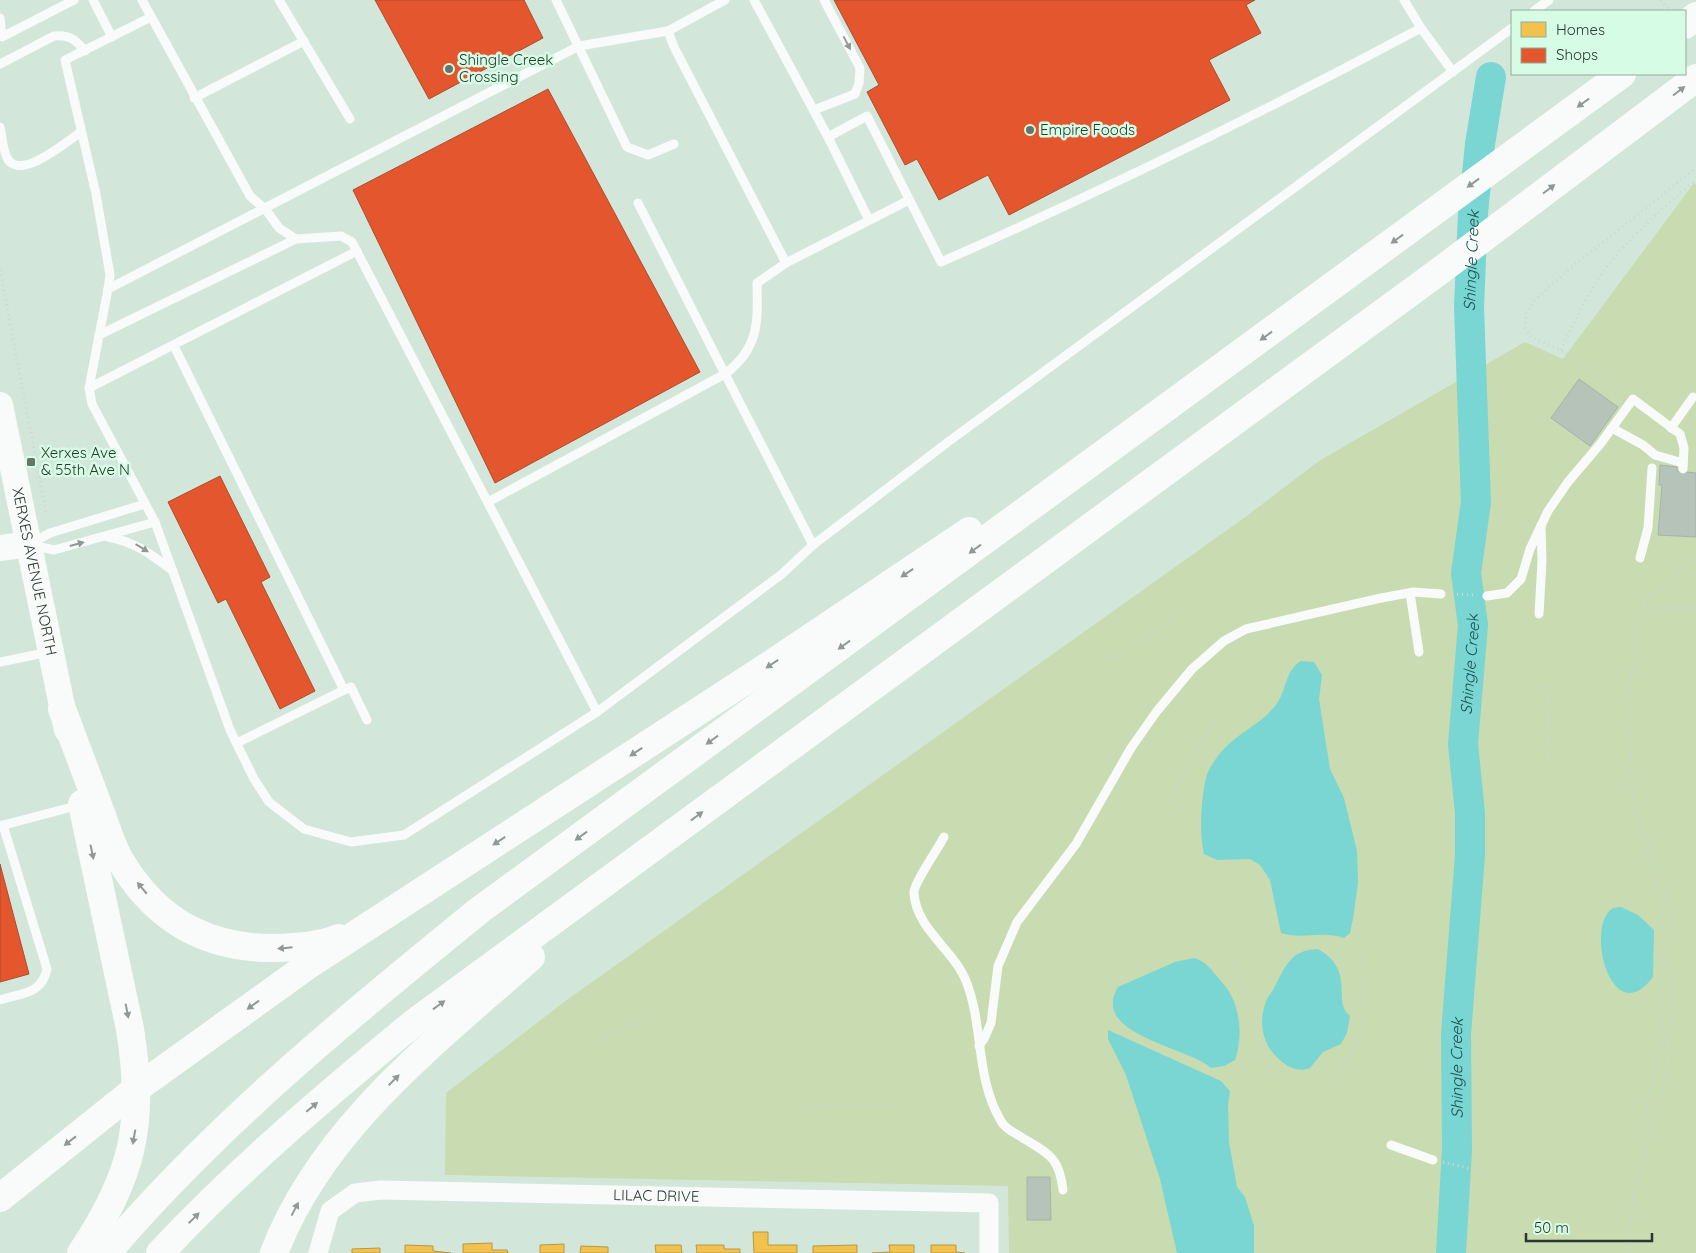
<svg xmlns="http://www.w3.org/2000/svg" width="1696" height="1253" font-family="Quicksand,sans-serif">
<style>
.green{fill:#c9dbb0}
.water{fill:#7ad6d2}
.homes{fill:#f2c14e;stroke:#b69844}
.shops{fill:#e4572e;stroke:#ac4d2e}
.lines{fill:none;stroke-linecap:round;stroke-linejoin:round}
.river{stroke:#7ad6d2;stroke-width:30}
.building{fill:#b5c3b8;stroke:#a6b4a8}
.path{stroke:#d0d6d2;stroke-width:3;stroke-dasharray:1 4;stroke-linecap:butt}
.lane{stroke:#f8fbf9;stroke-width:9}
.street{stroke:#f8fbf9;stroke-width:19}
.secondary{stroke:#f8fbf9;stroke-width:26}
.highway{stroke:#f8fbf9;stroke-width:28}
.oneway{fill:#909994}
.poi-dot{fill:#64756a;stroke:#d7fce5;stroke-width:2}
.labels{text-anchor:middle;stroke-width:5;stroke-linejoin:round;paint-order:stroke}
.poi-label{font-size:15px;fill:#29372e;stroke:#d7fce5;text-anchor:start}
.street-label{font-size:15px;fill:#29372e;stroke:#d7fce5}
.water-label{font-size:16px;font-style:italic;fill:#1a4f4f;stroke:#d7fce5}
</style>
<rect width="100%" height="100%" fill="#d2e7da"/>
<polygon class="green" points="1694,183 1696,185 1696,1253 1009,1253 1008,1186 445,1175 446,1093 564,1002 1244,518 1319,461 1525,342 1563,359"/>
<g class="water">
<path d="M1301,661L1314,662L1322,675L1319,699L1330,769L1344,798L1357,851L1358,883L1353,919L1350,933L1344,938C1323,930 1302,940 1281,933L1270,880L1260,865L1250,859L1217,860L1204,854C1199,832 1201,800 1206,778C1209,766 1221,751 1230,743C1244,730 1264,721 1275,706C1287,692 1284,671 1301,661Z"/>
<path d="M1621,907L1638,915L1654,930L1653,977C1611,1033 1584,925 1613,908Z"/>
<path d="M1318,949C1357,972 1331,1000 1350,1016L1347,1033L1341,1044L1323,1052L1310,1068C1303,1071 1295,1070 1288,1066C1264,1052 1256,1025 1267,999C1269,995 1273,991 1275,986C1286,966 1290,950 1318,949Z"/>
<path d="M1194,958C1206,961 1212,971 1220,980C1240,1000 1244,1034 1235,1060L1224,1066L1211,1068C1189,1047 1089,1035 1118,987L1175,962Z"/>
<polygon points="1108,1030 1221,1081 1230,1091 1228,1105 1229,1142 1237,1187 1245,1197 1254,1226 1254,1253 1177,1253 1160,1179 1126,1075 1108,1039"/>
</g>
<g class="homes">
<polygon points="753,1232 768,1232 768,1245 797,1245 797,1253 754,1253"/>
<polygon points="492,1243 492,1250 507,1250 508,1253 463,1253 463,1244"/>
<polygon points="564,1244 564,1253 540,1253 540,1245"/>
<polygon points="405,1245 433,1246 433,1251 451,1253 405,1253"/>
<polygon points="655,1245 681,1245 682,1253 656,1253"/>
<polygon points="696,1245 724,1245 724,1249 740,1249 740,1253 697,1253"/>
<polygon points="857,1245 857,1253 813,1253 813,1246"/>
<polygon points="889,1245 914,1245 914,1253 872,1253 890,1252"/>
<polygon points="931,1245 956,1245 956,1252 965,1253 931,1253"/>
<polygon points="581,1246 608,1247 608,1253 580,1253"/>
<polygon points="380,1248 380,1253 352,1253 352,1249"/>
</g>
<g class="shops">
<polygon points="375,0 524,0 543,38 429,99"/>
<polygon points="834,0 1255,0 1246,5 1261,33 1209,60 1230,100 1009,215 988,175 939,200 917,159 905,165 867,92 879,85"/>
<polygon points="548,89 700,372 495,483 353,190"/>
<polygon points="220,476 270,577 261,582 315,691 280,709 226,599 218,603 168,502"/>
<polygon points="0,864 29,974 0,982"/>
</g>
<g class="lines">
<path class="river" id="s1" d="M1451,1253L1457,1149L1456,1034L1470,855V813L1463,744L1473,625L1466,573L1476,502L1469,307L1473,213L1480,144L1491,77"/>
</g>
<g class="building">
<polygon points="1579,379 1618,407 1590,446 1551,418"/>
<polygon points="1660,465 1677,467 1677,471 1696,473 1696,537 1658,535 1662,485 1659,485"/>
<polygon points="1027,1177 1050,1177 1051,1220 1027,1220"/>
</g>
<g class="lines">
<g class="path">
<polyline points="1661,0 1670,11"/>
<polyline points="0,270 46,512"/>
<path d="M1561,350C1574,323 1586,296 1603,272C1629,237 1662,208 1696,180"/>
<polyline points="1625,393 1561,350 1531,337 1525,327 1526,314 1533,302 1567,271 1696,168"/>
<polyline points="1452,594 1476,595"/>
<polyline points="1643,606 1696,609"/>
<polyline points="1109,660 1185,613"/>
<polyline points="1548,763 1548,687"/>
<polyline points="1170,801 1214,717"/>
<polyline points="1637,820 1639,834 1660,895 1665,949 1657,1070 1641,1129"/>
<polyline points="1233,962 1252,1010 1270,1076"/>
<polyline points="598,1040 654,1016"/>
<path d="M1341,1082C1337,1062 1358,1052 1362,1033L1365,944"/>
<polyline points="813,1107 898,1107"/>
<polyline points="1443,1162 1484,1172"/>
<polyline points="1628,1253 1635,1181 1659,1105 1668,1062 1673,944 1668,894 1634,806 1628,720 1629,695 1639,611 1648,598 1696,558"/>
</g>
<g class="lane">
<polyline points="93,0 112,37"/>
<polyline points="142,0 250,196 266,210 279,228 296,239 341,236 352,242 597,712"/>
<polyline points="279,0 350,119"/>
<polyline points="556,0 627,147 648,155 674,144"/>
<polyline points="725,0 668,31 579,46 108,289 89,388 92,404 155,522 230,730 254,779 269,802 304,829 351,842 404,835 597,712 782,574 813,545 948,442 1512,28"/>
<polyline points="754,0 828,137 869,220"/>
<polyline points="1404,0 1421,28 1453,72"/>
<polyline points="1534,11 1549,0"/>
<polyline points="0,18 2,37 74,0"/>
<polyline points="668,31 674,47 786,263"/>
<path d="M0,64L54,36C69,34 76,40 85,51"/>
<polyline points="194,98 304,41"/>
<polyline points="814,110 855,94 859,83 860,68 824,0"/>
<path d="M0,127C2,136 3,154 9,161C24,178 66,142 81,132"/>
<path d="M828,137L867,116L941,262C1103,191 1264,112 1421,28"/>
<polyline points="108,289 110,275 96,194 65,60 151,17"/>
<polyline points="99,335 296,239"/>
<polyline points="174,346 344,690 237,743"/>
<polyline points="89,388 357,251"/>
<polyline points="1612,428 1643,445 1655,455 1683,463"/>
<polyline points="1671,428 1693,397"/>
<polyline points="488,502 725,374 638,203"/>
<path d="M108,537C135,542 151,554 173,571"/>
<polyline points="32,543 50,533 145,504"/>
<polyline points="32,545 54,550 155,522"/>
<path d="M813,545L725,374C759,348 758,323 757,283L786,263L909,200"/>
<polyline points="1640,558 1648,528 1652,468"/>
<polyline points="1410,593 1419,652"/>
<polyline points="1487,596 1507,593 1521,579 1530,549 1548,511 1568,482 1601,443 1633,399 1680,434 1684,448 1683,469"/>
<polyline points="1539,614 1542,561 1541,525"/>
<polyline points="0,662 49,652"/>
<polyline points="344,690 351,687 367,720"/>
<polyline points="0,826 80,805"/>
<path d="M944,837C938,849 913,884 914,893C916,929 954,950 966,981C984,1026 975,1078 1001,1121C1004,1127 1012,1132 1018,1135C1046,1153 1059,1154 1063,1190"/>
<path d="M0,1000C22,993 42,994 47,969L3,825"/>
<polyline points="979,1046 984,1039 991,1023 998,966 1017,922 1076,844 1131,748 1157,711 1192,669 1224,641 1246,629 1381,598 1414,592 1441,594"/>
<polyline points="1391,1145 1433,1160"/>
</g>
<path class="street" id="s2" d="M318,1253L330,1211L355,1193L381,1190L989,1203V1253"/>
<g class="secondary">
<path id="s3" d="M0,405L67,730"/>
<polyline points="0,548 29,544"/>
</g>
<g class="highway">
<polyline points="1685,25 1696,16"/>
<path d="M62,709C74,741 86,773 98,805C105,822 110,842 119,858C158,926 217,954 294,947C310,946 324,944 339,938"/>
<polyline points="0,1198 136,1089 310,964 768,666 969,531"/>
<path d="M81,1253C134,1174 145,1123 130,1029L82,804"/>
<path d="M107,1253C217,1124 350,1015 481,909L1622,74"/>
<path d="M160,1253C239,1169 326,1095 415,1022L1437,273L1696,78"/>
<path d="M274,1253C322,1128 434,1043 531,957"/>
</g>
</g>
<defs><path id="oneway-solid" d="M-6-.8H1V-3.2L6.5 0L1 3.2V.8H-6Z" transform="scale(1.25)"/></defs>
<g class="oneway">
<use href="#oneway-solid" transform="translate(847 43) rotate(62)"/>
<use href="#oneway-solid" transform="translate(1679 91) rotate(-37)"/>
<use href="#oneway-solid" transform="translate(1583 103) rotate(144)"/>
<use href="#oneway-solid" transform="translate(1473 183) rotate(144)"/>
<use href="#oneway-solid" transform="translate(1549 189) rotate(-37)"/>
<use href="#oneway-solid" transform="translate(1397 239) rotate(144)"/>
<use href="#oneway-solid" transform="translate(1266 336) rotate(144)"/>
<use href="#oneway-solid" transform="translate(77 544) rotate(-15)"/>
<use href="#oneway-solid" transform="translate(142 548) rotate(31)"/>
<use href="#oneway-solid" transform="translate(975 549) rotate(144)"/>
<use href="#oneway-solid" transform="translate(907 573) rotate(146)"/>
<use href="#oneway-solid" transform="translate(844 645) rotate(144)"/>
<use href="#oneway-solid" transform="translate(772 664) rotate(146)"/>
<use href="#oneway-solid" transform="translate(712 740) rotate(144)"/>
<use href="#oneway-solid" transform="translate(636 752) rotate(147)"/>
<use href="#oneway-solid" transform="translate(697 816) rotate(-36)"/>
<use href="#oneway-solid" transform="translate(581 836) rotate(144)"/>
<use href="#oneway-solid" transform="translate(499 841) rotate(147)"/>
<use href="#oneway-solid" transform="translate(92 852) rotate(78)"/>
<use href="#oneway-solid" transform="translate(142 888) rotate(-130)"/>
<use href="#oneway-solid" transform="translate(285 948) rotate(174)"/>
<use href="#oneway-solid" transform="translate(253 1005) rotate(144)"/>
<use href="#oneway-solid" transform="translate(439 1005) rotate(-36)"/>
<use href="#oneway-solid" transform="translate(127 1011) rotate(79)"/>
<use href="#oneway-solid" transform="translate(394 1080) rotate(-45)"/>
<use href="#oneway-solid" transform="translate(312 1107) rotate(-40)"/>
<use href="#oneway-solid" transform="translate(134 1137) rotate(100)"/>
<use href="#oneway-solid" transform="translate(70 1141) rotate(142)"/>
<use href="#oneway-solid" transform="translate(295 1209) rotate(-62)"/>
<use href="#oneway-solid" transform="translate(194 1218) rotate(-45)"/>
</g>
<g class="poi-dot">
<circle cx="449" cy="69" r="5"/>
<circle cx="1030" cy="130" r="5"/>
<rect x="26" y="457" width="10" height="10" rx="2.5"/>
</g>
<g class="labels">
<g class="poi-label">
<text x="459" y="65">Shingle Creek<tspan x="459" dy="17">Crossing</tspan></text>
<text x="1040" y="135">Empire Foods</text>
<text x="41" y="458">Xerxes Ave<tspan x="41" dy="17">&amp; 55th Ave N</tspan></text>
</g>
<g class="street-label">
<text dy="5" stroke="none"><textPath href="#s3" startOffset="170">XERXES AVENUE NORTH</textPath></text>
<text dy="5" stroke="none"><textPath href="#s2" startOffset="376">LILAC DRIVE</textPath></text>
</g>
<g class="water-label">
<text dy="6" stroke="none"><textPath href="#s1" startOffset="995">Shingle Creek</textPath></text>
<text dy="6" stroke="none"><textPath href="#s1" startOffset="590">Shingle Creek</textPath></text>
<text dy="6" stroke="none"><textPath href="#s1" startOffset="185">Shingle Creek</textPath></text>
</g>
</g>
<rect x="1511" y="10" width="175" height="65" fill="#d7fce5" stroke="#91ad9c"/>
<rect x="1521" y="22" width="25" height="15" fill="#f2c14e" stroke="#91ad9c"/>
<text x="1556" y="35" font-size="15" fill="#29372e">Homes</text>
<rect x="1521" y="48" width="25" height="15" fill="#e4572e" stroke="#91ad9c"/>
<text x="1556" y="60" font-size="15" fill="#29372e">Shops</text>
<path d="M1526 1233v8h126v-8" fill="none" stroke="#29372e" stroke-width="2.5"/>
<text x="1534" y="1233" font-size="15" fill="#29372e" stroke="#d7fce5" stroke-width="4" paint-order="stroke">50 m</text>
</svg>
